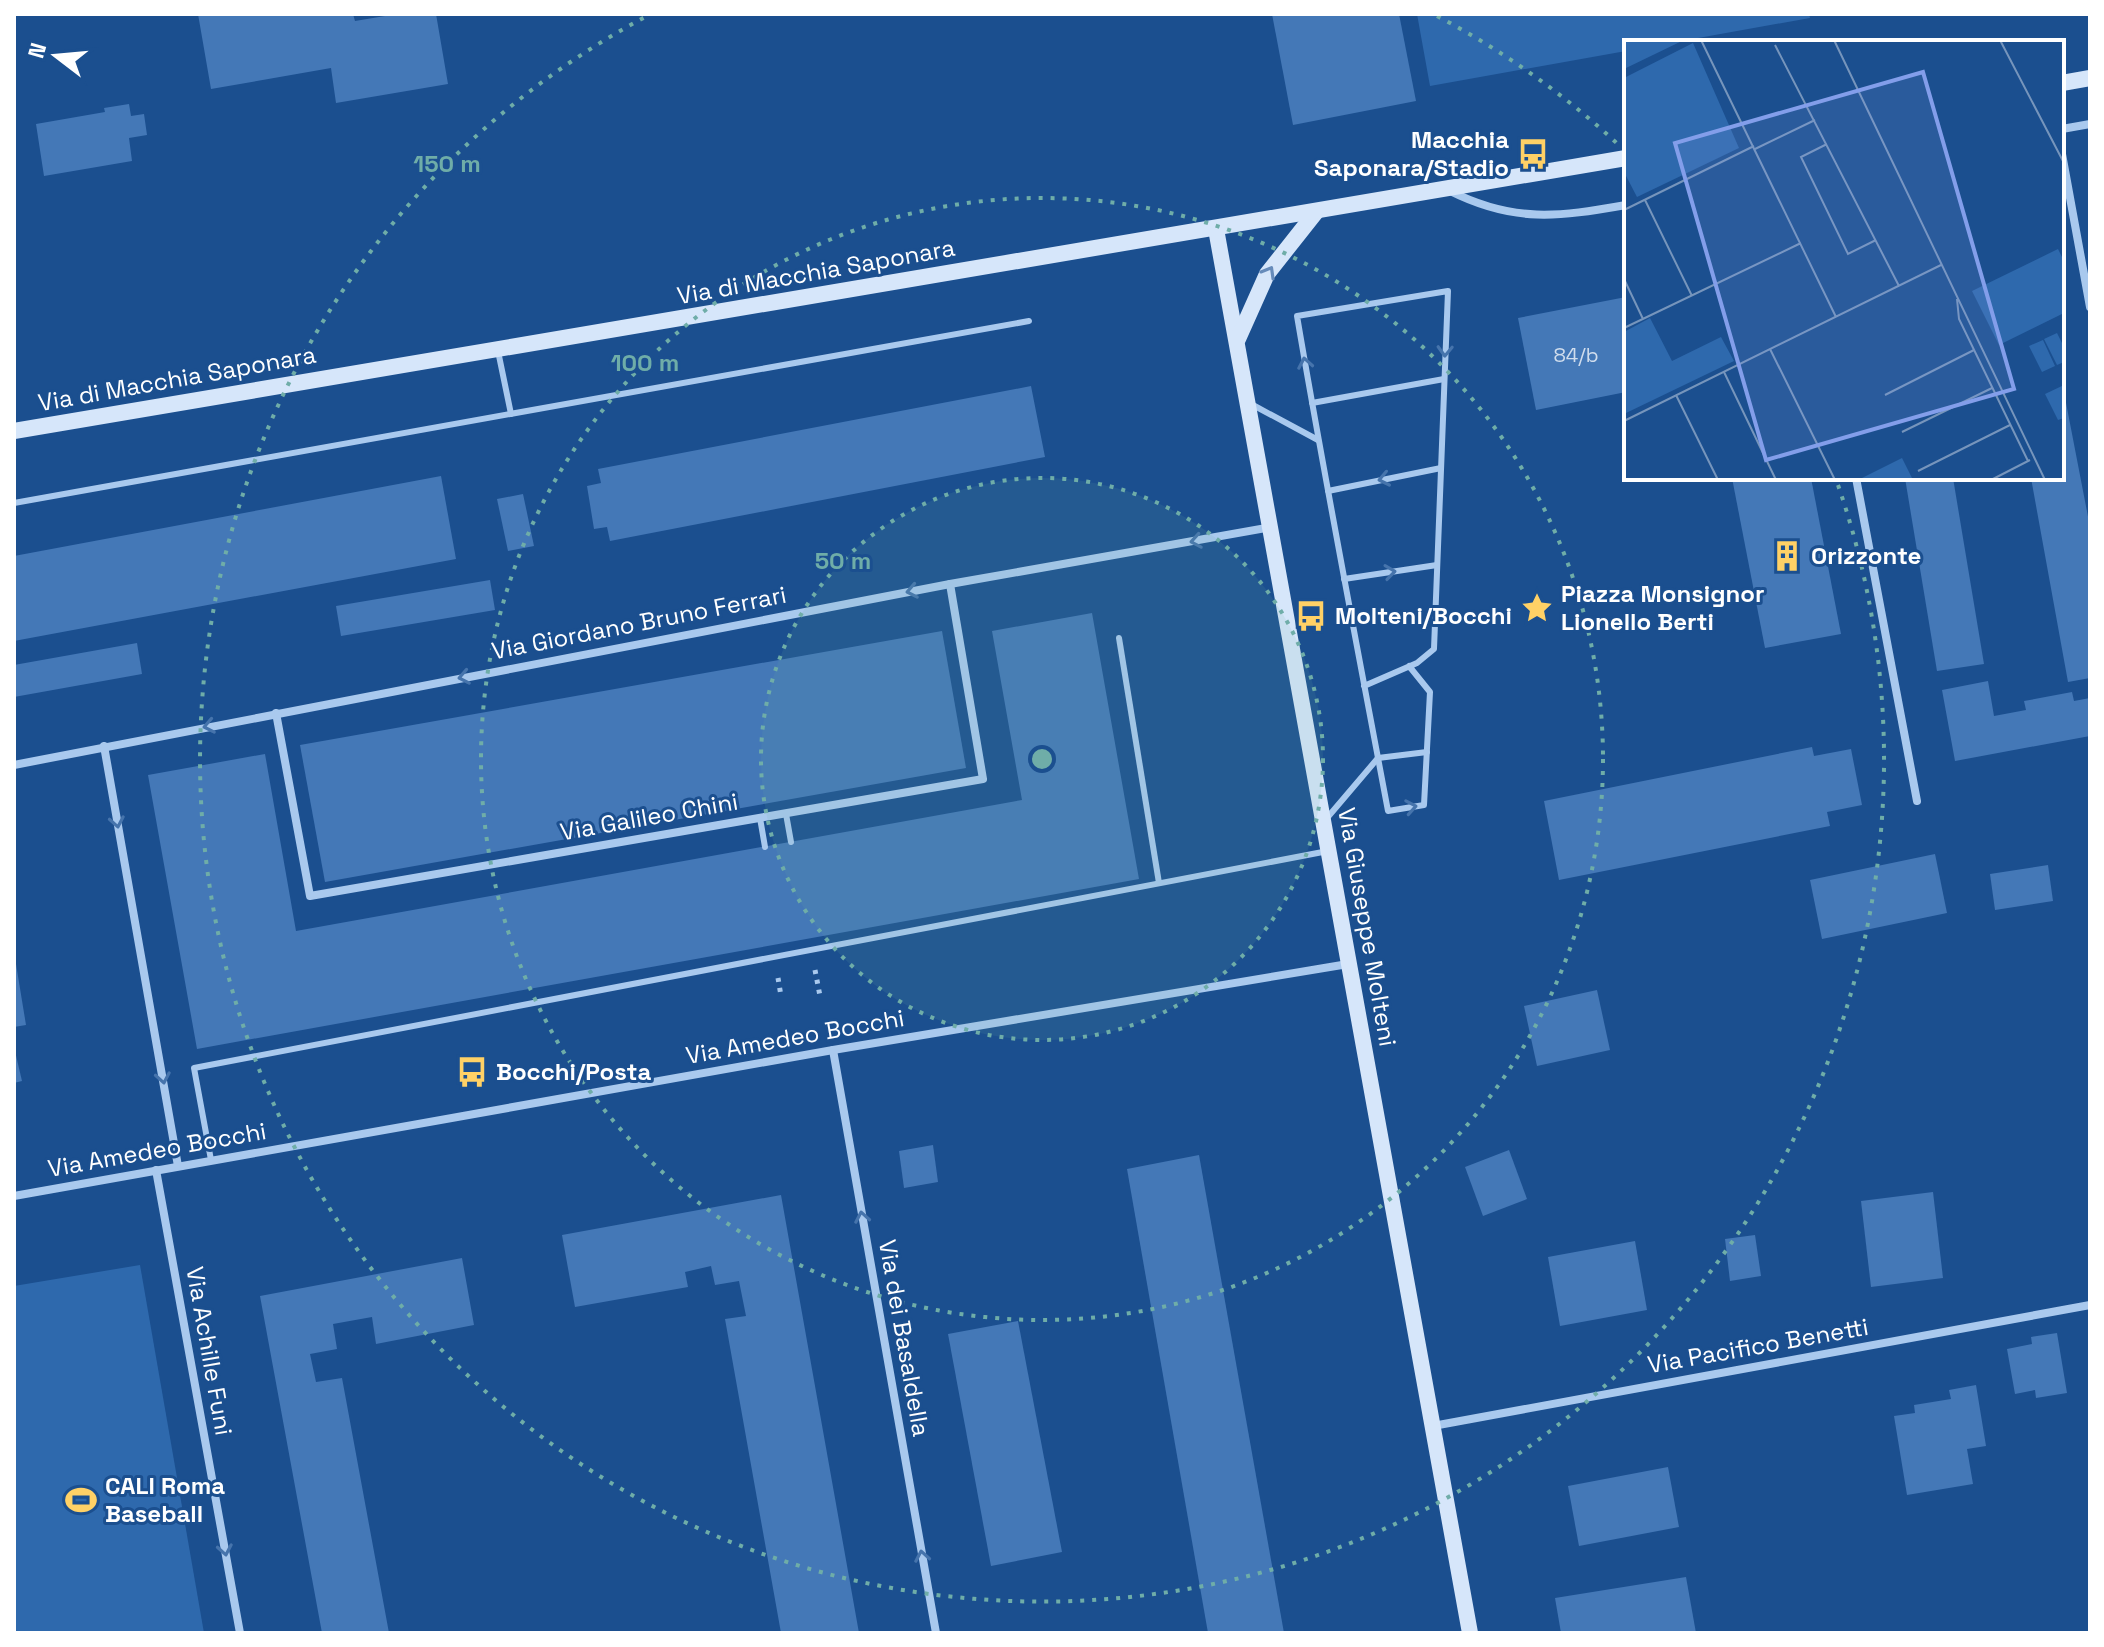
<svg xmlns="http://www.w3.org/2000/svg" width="2104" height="1647" font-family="'Space Grotesk',sans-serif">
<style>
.green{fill:#2e69ad}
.building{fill:#4478b7}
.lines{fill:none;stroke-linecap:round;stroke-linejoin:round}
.path{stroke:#a9c9ee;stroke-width:5;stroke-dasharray:4 6;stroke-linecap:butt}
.lane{stroke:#a9c9ee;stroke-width:6}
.street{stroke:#a9c9ee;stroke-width:8}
.secondary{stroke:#d6e6fa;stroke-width:16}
.oneway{stroke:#668bba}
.oneway2{stroke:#4674ac}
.ring{fill:none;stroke:#6fada8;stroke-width:4;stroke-dasharray:4 8}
.labels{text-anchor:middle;stroke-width:6;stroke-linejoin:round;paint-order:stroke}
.number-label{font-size:20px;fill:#d0dded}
.poi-label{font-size:24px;font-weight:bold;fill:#fff;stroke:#1b4f8f;text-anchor:start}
.street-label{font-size:24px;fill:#fff;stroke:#1b4f8f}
.inset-road{fill:none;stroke:#7695bc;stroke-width:2}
.view{fill:#839eea;fill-opacity:0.15;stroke:#839eea;stroke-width:4}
.inset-edge{fill:none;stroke:#fff;stroke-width:4}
.centre{fill:#6fada8;stroke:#1b4f8f;stroke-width:4}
.ring-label{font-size:24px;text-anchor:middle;font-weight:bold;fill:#6fada8;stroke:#1b4f8f;stroke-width:6;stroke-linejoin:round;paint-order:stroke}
</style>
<rect width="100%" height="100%" fill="#1b4f8f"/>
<g class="green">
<polygon points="1417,14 1809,14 1810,18 1676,42 1626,42 1626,51 1430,86"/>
<polygon points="140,1265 204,1633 14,1633 14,1286"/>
</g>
<g class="building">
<polygon points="198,14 353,14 355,21 397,14 436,14 448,84 336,103 331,68 211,89"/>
<polygon points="1272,14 1399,14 1416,101 1293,125"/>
<polygon points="129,104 131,116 144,114 147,135 129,138 132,161 44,176 36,124 105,112 104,108"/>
<polygon points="1626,297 1626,392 1536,410 1518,318"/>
<polygon points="2062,382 2090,527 2090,678 2068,682 2031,478 2062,478"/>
<polygon points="1031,386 1045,457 610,541 607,527 594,529 587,486 601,483 598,469"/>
<polygon points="441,476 456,559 14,641 14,556"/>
<polygon points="1732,478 1811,478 1841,634 1765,648"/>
<polygon points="1905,478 1953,478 1984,664 1937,671"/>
<polygon points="523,494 534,546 508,551 497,499"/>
<polygon points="490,580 495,610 341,636 336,606"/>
<polygon points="1092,613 1139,879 197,1049 148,775 265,754 296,931 1022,800 992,631"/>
<polygon points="942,631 966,768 325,882 300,745"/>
<polygon points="137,643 142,674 14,697 14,665"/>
<polygon points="1988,681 1994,716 2026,710 2024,701 2072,692 2074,701 2090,698 2090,736 1955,761 1942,690"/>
<polygon points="1812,747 1814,756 1851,749 1862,805 1827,812 1830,826 1559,880 1544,801"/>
<polygon points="1935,854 1947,913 1822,939 1810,880"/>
<polygon points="2048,865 2053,901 1995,910 1990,874"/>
<polygon points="16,964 26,1025 14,1027 14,965"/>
<polygon points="1597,990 1610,1050 1537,1066 1524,1006"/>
<polygon points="14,1047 22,1081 14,1083"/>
<polygon points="933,1145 938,1182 904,1188 899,1151"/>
<polygon points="1509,1150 1527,1199 1483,1216 1465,1167"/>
<polygon points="1199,1155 1284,1633 1208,1633 1127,1169"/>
<polygon points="1933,1192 1943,1278 1871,1287 1861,1201"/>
<polygon points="781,1195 859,1633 781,1633 725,1319 746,1316 739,1281 715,1285 711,1266 685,1272 688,1287 575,1307 562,1235"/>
<polygon points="1755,1235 1761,1276 1730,1281 1725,1239"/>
<polygon points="1635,1241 1647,1310 1560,1326 1548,1257"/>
<polygon points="462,1258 474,1325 376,1344 372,1317 333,1324 337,1349 310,1354 316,1382 342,1378 389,1633 322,1633 260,1296"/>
<polygon points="1018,1321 1062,1552 991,1566 948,1334"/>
<polygon points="2057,1333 2067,1393 2036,1398 2035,1390 2015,1394 2007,1349 2032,1344 2031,1337"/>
<polygon points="1976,1385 1986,1446 1967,1449 1973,1484 1907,1495 1894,1416 1915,1413 1914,1405 1951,1399 1949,1390"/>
<polygon points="1668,1467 1679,1527 1579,1546 1568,1486"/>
<polygon points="1686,1577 1696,1633 1561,1633 1555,1598"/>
</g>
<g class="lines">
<g class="path">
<polyline points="815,970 820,996"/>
<polyline points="778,978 781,996"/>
</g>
<g class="lane">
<polyline points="498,351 511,414"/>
<polyline points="1312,403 1444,379"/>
<polyline points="1251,404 1318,440"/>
<polyline points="1328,491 1441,468"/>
<polyline points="14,503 1029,321"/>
<polyline points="1344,579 1437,565"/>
<polyline points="1119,638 1159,883"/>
<path d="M1364,686L1417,663L1434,649L1448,291L1297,316C1325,481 1357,646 1388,811L1424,805L1430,692L1409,666"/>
<polyline points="786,814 791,842"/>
<polyline points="760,818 765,847"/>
<polyline points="1327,818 1378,758 1427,752"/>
<polyline points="211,1160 194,1068 1328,851"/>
</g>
<g class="street">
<polyline points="2062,129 2090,124"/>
<polyline points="2062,154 2090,307"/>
<path d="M1450,191C1514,223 1558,217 1626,205"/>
<polyline points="1856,478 1917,801"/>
<polyline points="276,713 310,896 983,779 950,584"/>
<polyline points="104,746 178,1166"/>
<polyline points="14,765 950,584 1272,527"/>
<polyline points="833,1050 936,1633"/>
<polyline points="156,1170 240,1633"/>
<polyline points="14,1196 833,1050 1348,964"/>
<polyline points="1433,1426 2090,1305"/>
</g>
<g class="secondary">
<polyline points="2062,83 2090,78"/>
<polyline points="1216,229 1470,1633"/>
<polyline points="1238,339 1267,274 1316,212"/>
<polyline points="14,431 1626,158"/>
</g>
</g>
<defs><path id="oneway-chevron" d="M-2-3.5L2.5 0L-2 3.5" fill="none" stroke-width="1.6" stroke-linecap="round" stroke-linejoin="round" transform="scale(2)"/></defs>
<use class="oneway" href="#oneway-chevron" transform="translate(1269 272) rotate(-60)"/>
<g class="oneway2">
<use href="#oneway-chevron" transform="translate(1445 351) rotate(92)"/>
<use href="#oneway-chevron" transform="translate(1305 363) rotate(-100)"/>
<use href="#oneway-chevron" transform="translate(1384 479) rotate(168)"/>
<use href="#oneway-chevron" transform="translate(1196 541) rotate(170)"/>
<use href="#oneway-chevron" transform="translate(1390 572) rotate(-8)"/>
<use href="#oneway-chevron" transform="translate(912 591) rotate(169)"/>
<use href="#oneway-chevron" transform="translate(464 677) rotate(169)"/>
<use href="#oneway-chevron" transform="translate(209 726) rotate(169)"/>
<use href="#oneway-chevron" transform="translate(1411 807) rotate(-10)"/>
<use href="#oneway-chevron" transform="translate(117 822) rotate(80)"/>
<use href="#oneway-chevron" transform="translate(163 1078) rotate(80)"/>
<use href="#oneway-chevron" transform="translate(862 1217) rotate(-100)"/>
<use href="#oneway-chevron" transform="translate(225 1550) rotate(80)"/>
<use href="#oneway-chevron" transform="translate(922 1556) rotate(-100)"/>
</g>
<circle cx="1042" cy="759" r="281" fill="#6fada8" fill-opacity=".12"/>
<g class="ring">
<circle cx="1042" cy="759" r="281"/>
<circle cx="1042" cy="759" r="561"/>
<path d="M1437 16A842 842 0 0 1 1622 148M1838 485A842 842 0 1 1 647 16"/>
</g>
<defs>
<symbol id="bus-bare" viewBox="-9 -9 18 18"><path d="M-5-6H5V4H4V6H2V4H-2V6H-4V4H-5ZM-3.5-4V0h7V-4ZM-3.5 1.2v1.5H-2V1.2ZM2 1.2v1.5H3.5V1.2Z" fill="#ffd166" stroke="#1b4f8f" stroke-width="2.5" paint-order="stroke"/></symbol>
<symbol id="building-bare" viewBox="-9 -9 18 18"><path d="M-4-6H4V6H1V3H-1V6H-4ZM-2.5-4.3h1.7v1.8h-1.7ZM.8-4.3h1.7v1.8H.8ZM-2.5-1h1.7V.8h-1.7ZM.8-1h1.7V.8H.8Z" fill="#ffd166" stroke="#1b4f8f" stroke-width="2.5" paint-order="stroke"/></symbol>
<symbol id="sight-bare" viewBox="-9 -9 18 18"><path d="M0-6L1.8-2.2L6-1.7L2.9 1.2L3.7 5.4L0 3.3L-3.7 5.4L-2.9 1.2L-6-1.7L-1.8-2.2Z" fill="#ffd166" stroke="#1b4f8f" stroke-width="2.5" paint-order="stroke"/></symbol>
<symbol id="stadium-bare" viewBox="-9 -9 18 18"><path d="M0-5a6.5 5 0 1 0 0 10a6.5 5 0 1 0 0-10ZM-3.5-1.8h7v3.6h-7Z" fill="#ffd166" stroke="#1b4f8f" stroke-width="2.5" paint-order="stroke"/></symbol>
</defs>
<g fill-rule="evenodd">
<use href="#bus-bare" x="1511" y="132" width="44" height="44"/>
<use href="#building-bare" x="1765" y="534" width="44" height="44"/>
<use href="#sight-bare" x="1515" y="586" width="44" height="44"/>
<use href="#bus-bare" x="1289" y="594" width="44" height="44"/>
<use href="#bus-bare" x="450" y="1050" width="44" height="44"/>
<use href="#stadium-bare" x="59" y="1478" width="44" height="44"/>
</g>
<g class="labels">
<g class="number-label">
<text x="1576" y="362">84/b</text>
</g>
<g class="poi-label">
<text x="1509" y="148" text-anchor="end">Macchia<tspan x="1509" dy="28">Saponara/Stadio</tspan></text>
<text x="1811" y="564">Orizzonte</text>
<text x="1561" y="602">Piazza Monsignor<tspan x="1561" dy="28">Lionello Berti</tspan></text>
<text x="1335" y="624">Molteni/Bocchi</text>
<text x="496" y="1080">Bocchi/Posta</text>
<text x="105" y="1494">CALI Roma<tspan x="105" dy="28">Baseball</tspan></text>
</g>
<g class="street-label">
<text transform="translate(816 272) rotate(-10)" y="8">Via di Macchia Saponara</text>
<text transform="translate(177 379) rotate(-10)" y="8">Via di Macchia Saponara</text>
<text transform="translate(639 623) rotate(-11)" y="8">Via Giordano Bruno Ferrari</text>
<text transform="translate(649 817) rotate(-10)" y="8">Via Galileo Chini</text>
<text transform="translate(1367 927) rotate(80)" y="8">Via Giuseppe Molteni</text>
<text transform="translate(795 1037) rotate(-10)" y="8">Via Amedeo Bocchi</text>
<text transform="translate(157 1150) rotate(-10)" y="8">Via Amedeo Bocchi</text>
<text transform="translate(904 1338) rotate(80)" y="8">Via dei Basaldella</text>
<text transform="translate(1758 1346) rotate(-10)" y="8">Via Pacifico Benetti</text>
<text transform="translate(209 1351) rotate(80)" y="8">Via Achille Funi</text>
</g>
</g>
<g transform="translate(1624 40)">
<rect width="440" height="440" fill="#1b4f8f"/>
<path d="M0,0H60L0,29ZM69,3L115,108L13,157L0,132V38ZM434,209L440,221V273L375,305L348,251ZM26,278L48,321L97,297L110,321L2,373L0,292ZM433,293L440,307V322L433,325L420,299ZM419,300L431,326L418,332L405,306ZM440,345V378L434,380L421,354ZM278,418L289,440H236V439Z" fill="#2e69ad"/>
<path class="inset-road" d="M77,0L212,277M210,0L421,440M376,0L440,123M151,5L275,246M203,104L177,117L224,214L252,200M131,109L191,80M21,160L68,256M0,170L130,106M0,239L19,279M333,259L335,279L404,421M0,288L177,203M146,309L211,440M100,332L152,440M52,355L94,440M261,355L350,310M0,381L317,225M278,392L368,348M294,431L386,385M367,440L406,420"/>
<path class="view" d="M299,32L390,349L142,420L51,103Z"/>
<rect width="440" height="440" class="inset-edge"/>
</g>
<circle cx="1042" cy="759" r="12" class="centre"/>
<g class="ring-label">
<text x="447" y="172">150 m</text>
<text x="645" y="371">100 m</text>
<text x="843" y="569">50 m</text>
</g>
<rect width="2104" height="1647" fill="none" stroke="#ffffff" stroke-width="32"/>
<g transform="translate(56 56) rotate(286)" stroke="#1b4f8f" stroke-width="6" paint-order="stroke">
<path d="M0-6L14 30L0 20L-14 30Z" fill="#ffffff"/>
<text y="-12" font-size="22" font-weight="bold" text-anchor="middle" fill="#ffffff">N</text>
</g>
</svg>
